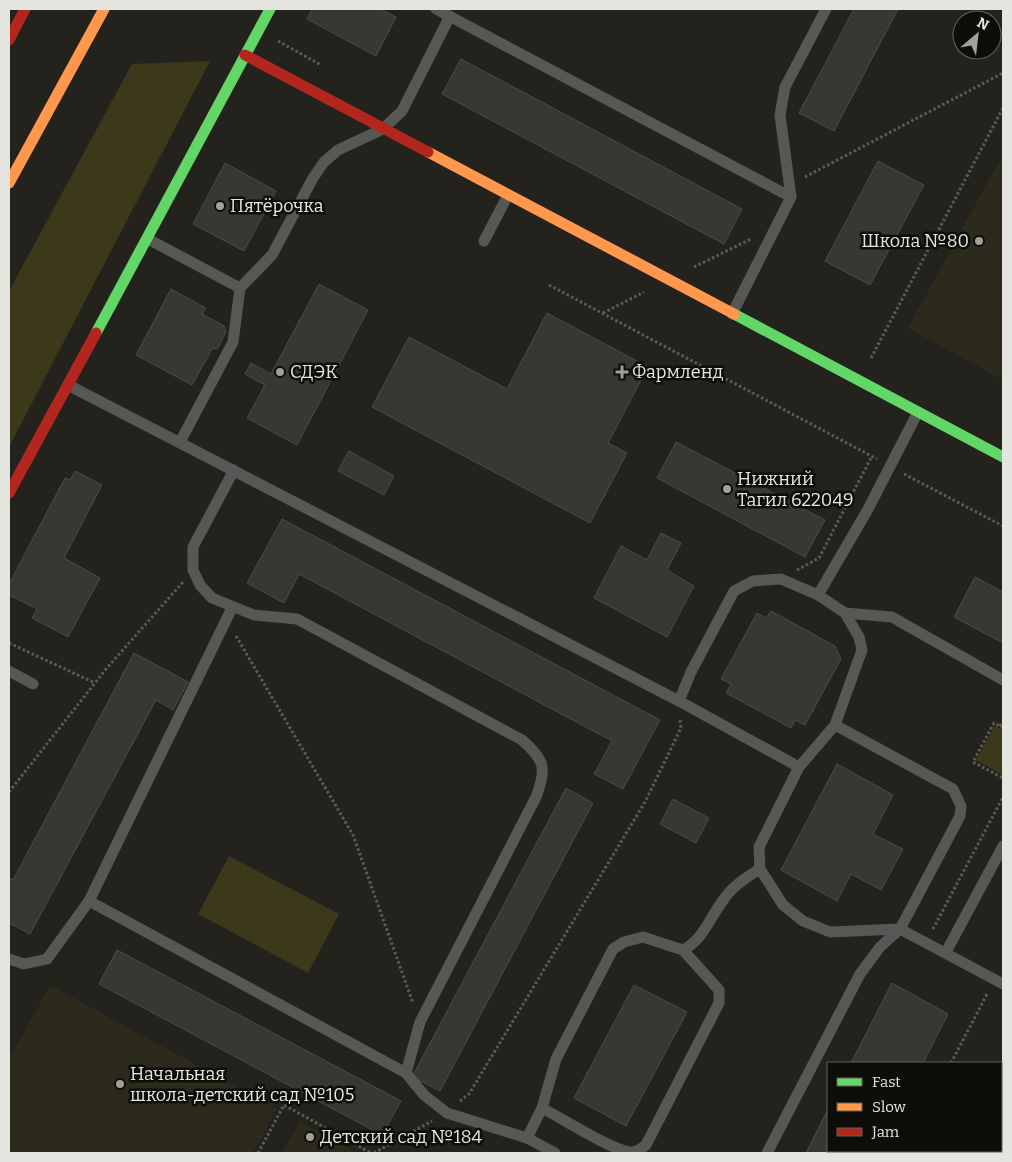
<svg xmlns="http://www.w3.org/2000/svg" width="1012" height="1162" font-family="Bitter,serif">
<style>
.built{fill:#2b2a1c}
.green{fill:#3c391a}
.building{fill:#383833;stroke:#4b4b47}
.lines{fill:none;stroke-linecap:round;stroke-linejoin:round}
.path{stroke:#5b5b58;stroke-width:3;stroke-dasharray:2.5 2.5;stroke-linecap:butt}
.lane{stroke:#575755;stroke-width:11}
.fast{stroke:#63d668;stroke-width:11}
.slow{stroke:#ff974d;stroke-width:11}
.jam{stroke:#b3261e;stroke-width:11}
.poi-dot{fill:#a1a19b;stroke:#0d0d09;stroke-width:2}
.labels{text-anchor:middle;stroke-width:5;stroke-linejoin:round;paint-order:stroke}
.poi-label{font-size:18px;fill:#e5e5df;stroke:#0d0d09;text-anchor:start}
</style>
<rect width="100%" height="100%" fill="#23221d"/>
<g class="built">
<polygon points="1003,154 1003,380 908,328"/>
<polygon points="50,985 277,1109 253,1153 9,1153 9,1060"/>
<polygon points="300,1121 358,1153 282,1153"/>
</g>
<g class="green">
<polygon points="210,61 9,447 9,291 132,64"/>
<polygon points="995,726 1003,730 1003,775 976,760"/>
<polygon points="229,856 339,914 308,973 198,914"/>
</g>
<g class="building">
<polygon points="312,9 380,9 396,17 376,56 307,19"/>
<polygon points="854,9 898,9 834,131 799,113"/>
<polygon points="461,59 742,209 724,244 442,94"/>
<polygon points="878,161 924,185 870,285 825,261"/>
<polygon points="225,163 276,191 244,251 193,224"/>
<polygon points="319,284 368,310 297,445 247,418 265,385 245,374 251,363 271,374"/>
<polygon points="171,289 206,308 202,314 224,326 226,332 218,348 212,349 192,385 136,355"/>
<polygon points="547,313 648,367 608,443 627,453 590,523 372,407 409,337 507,389"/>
<polygon points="676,442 825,520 805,557 657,478"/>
<polygon points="349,451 394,476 384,495 338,471"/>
<polygon points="75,471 102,485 64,558 100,578 68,637 32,618 37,609 9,595 9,584 65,478 70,480"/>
<polygon points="282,519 660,720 623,789 594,774 612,741 299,574 284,603 247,583"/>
<polygon points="661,533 681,543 667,570 694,586 667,637 594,598 621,546 647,560"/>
<polygon points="975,577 1003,592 1003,643 954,617"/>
<polygon points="771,611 835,646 841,659 805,725 795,720 791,728 726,693 731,684 721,679 757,613 766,618"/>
<polygon points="134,653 188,682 173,710 156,700 30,934 9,923 9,878 13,880"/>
<polygon points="837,764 893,795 873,834 903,849 881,890 851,874 837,901 781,870"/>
<polygon points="566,788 593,803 440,1091 412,1077"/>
<polygon points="673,799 709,818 696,843 660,824"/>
<polygon points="117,950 401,1101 382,1135 99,984"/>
<polygon points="892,983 948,1014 923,1063 851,1063"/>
<polygon points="634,985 687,1012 626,1126 574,1098"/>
<polygon points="828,1109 828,1151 878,1151 877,1153 806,1153"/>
</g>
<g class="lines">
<g class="path">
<polyline points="278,41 321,65"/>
<polyline points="805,177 1003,73"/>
<polyline points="694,267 751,239"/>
<polyline points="549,285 877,459"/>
<polyline points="603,313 644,292"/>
<polyline points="871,358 1003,108"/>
<polyline points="904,474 1003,526"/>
<polyline points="797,570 819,558 872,456"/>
<polyline points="236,636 353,835 413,1003"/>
<polyline points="9,643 95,683"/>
<polyline points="1000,726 1003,721"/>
<polyline points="1003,728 994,723 973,762 1003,778"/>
<polyline points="9,792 106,669 183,582"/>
<polyline points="933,929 1003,797"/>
<polyline points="951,1063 987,994"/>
<polyline points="460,1101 469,1094 645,802 681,728 680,719"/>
<polyline points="258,1153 284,1105 371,1153"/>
<polyline points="374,1153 432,1121"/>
<polyline points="904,1153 906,1151"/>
</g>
<g class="lane">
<polyline points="436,9 791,197"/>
<polyline points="148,239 240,288"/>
<polyline points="484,241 508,195"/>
<polyline points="732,314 791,197 780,115 785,87 826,9"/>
<polyline points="68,385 679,701 799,767"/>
<polyline points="180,442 233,342 240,288 272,255 313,178 324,162 338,150 383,129 402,111 450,16"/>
<path d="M234,470L193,547V570L200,585L212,598L254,615L297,619L522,740C545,760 547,769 536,797L420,1022L406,1073"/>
<polyline points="818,595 867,511 918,412"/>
<polyline points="845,613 892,617 1003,680"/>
<polyline points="9,671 33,684"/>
<polyline points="679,701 691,672 734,591 753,581 781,579 818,595 845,613 859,637 862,650 835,725 799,767 759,847 760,869 783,905 803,921 830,932 900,929 960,816 961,806 953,789 835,725"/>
<polyline points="89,901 406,1073 424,1095 447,1113 527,1138 555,1153"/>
<path d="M683,950C704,939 710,917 724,899C732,887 748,876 760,869"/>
<polyline points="946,952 1003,846"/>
<polyline points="9,959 24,964 47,959 89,901 232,608"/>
<path d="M527,1138L542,1108L556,1059L613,949L624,942L643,937L683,950L719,990V1003L646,1145C641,1149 635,1153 629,1152C608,1148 563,1119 542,1108"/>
<polyline points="767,1153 860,974 880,947 900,929 1003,984"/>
</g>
<g class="fast">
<polyline points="734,314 1003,457"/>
<polyline points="96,333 270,9"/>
</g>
<g class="slow">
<polyline points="428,152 734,314"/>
<polyline points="9,183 104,9"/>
</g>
<g class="jam">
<polyline points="9,40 25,9"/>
<polyline points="245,55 428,152"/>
<polyline points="9,493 96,333"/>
</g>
</g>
<g class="poi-dot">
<circle cx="220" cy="206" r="5"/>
<circle cx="979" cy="241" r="5"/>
<circle cx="280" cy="372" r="5"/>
<path d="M619.5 364.5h5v5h5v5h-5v5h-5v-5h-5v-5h5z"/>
<circle cx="727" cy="489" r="5"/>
<circle cx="120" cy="1084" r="5"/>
<circle cx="310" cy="1137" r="5"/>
</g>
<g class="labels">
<g class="poi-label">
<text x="230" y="212">Пятёрочка</text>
<text x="969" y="247" text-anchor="end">Школа №80</text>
<text x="290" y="378">СДЭК</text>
<text x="632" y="378">Фармленд</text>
<text x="737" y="485">Нижний<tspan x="737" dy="21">Тагил 622049</tspan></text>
<text x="130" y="1080">Начальная<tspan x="130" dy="21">школа-детский сад №105</tspan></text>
<text x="320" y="1143">Детский сад №184</text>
</g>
</g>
<rect width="1012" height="1162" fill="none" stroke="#e5e5df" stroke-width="20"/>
<rect x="827" y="1062" width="175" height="90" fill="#0d0d09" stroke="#63635f"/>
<rect x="837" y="1078" width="25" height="8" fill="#63d668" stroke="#63635f"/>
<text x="872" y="1087" font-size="15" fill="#e5e5df">Fast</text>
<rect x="837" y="1103" width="25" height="8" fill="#ff974d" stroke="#63635f"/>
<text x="872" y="1112" font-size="15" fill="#e5e5df">Slow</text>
<rect x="837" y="1128" width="25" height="8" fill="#b3261e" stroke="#63635f"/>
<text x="872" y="1137" font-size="15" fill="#e5e5df">Jam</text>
<g transform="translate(977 35) rotate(28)"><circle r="24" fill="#0d0d09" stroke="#63635f"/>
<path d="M0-4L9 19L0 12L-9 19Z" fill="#a1a19b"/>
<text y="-8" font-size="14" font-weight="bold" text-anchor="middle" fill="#e5e5df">N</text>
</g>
</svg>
